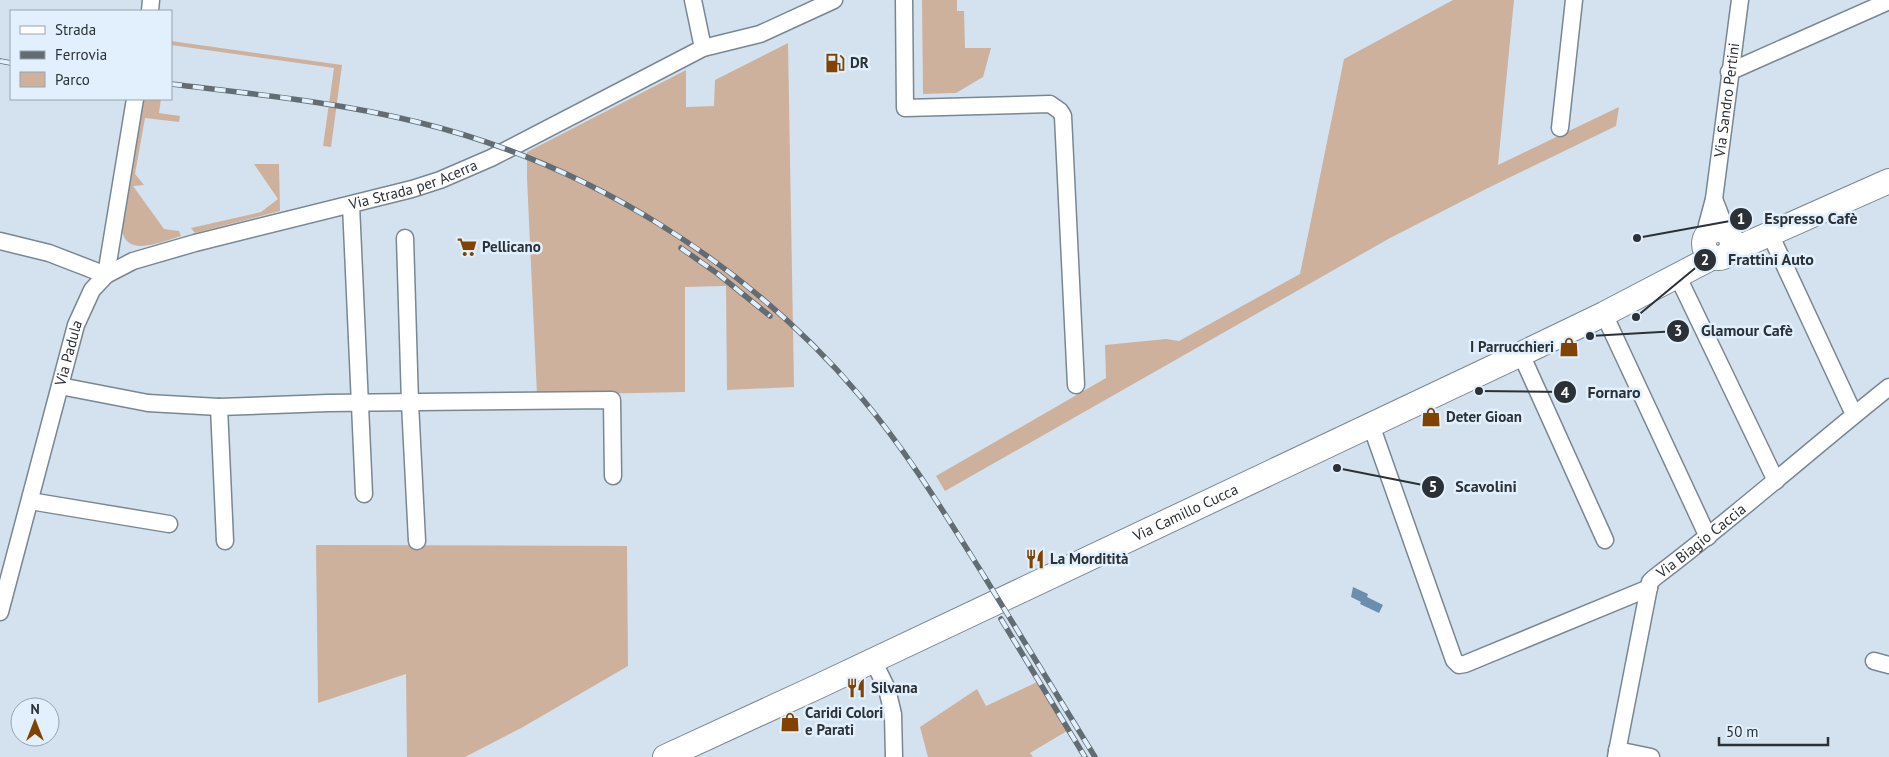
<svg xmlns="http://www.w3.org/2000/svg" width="1889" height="757" font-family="'PT Sans',sans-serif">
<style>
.green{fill:#cdb19d}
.water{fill:#6a8eac}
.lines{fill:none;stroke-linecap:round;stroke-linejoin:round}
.street-casing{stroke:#798792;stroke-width:19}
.secondary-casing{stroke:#798792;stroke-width:26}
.street{stroke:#fff;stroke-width:16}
.secondary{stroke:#fff;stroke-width:24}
.rail-casing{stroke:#636c73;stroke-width:5.5}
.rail{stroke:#e1f0fc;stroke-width:4;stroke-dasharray:11;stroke-linecap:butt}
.labels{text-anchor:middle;stroke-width:5;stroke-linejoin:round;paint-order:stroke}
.poi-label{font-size:15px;font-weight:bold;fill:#2b3136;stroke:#e1f0fc;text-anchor:start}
.street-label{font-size:15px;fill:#2b3136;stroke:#e1f0fc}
.leader{fill:none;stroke:#2b3136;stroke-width:2}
.callout-dot{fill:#2b3136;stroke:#e1f0fc;stroke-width:2}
.mark-label{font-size:15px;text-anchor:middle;font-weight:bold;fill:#fff}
.callout-label{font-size:16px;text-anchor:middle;font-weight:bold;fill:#2b3136;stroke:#e1f0fc;stroke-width:5;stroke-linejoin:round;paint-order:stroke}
</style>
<rect width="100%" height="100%" fill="#d4e2ef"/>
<g class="green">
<polygon points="922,0 957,0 957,11 964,11 965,48 991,48 983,77 956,93 923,94"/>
<polygon points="1453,0 1514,0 1498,165 1619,107 1616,126 1488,188 1390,238 945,491 936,476 1106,378 1105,345 1166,339 1179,341 1300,274 1344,59"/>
<polygon points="171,41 342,65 331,147 323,146 334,68 171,45"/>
<polygon points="788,43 794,387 727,390 726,286 685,287 685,392 537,395 527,178 527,152 686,70 686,107 714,106 715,80"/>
<path d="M144,99H161L159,113L180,116L179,122L145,118L135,174L144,185L133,186L164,229L179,231L181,236C163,241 125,259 122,229Z"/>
<polygon points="254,164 279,164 280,211 195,233 191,228 261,212 278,199"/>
<polygon points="316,545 627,546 628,666 523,727 465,757 407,757 406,674 318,703"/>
<polygon points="1037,682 1067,731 1030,753 1033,757 928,757 920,727 977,689 986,706"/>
</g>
<polygon class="water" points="1353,587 1368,594 1367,597 1383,605 1379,613 1360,604 1361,602 1351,597"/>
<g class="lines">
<defs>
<g id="street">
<polyline points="693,0 703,48"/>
<polyline points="904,0 905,108 1050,104 1060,111 1063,116 1076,385"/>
<polyline points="150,11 151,0"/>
<polyline points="1729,72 1889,1"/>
<polyline points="1560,128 1574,0"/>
<polyline points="1714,199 1728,235"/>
<polyline points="351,205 364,494"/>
<polyline points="1770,234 1851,408"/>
<polyline points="405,238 410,403 417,541"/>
<path id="s1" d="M1705,238L1707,225L1714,199L1740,0"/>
<polyline points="0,241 49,253 106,275"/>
<path id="s2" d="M106,275L133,261L195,243L412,189L440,180L491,158L703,48L760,34L834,0"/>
<polyline points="1678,277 1776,481"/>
<polyline points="1604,314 1708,537"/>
<polyline points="1521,354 1605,540"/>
<polyline points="60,386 148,403 219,407 328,403 612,400 613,476"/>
<polyline points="219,407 225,541"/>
<polyline points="1371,425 1454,660 1459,665 1465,664 1649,588"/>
<polyline points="30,501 169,524"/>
<path id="s3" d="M0,612L76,325L92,290L106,275L135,99"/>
<polyline points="873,660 887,689 893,714 894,757"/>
<polyline points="1874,661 1889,665"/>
<polyline points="1617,750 1651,757"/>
<path id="s4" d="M1616,757L1650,582L1654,578C1735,517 1810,450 1889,387"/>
</g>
<g id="secondary">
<circle cx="1718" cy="244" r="14"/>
<polyline points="1729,252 1889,181"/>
<path id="s5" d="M665,757L817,687L1521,354L1604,314L1713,257"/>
</g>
</defs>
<use href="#street" class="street-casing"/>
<use href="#secondary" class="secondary-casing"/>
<use href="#street" class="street"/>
<use href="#secondary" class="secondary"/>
<defs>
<g id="rail">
<polyline points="0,61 11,63"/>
<path d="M171,84C253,94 337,102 417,122C587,163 747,263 860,396C907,451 945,514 984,576C1021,636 1058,697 1095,757"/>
<polyline points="681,248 718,274 770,316"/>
<polyline points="1001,619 1085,757"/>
</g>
</defs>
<use href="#rail" class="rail-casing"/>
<use href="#rail" class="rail"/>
</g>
<defs>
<symbol id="fuel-bare" viewBox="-9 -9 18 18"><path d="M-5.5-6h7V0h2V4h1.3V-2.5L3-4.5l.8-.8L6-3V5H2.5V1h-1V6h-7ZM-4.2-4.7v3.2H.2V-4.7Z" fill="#804300" stroke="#e1f0fc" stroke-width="2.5" paint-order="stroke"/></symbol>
<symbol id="supermarket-bare" viewBox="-9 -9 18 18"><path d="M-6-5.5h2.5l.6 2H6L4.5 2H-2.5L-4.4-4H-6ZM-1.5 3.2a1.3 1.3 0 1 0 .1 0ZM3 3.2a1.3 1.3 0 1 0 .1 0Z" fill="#804300" stroke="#e1f0fc" stroke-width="2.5" paint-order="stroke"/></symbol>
<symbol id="shop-bare" viewBox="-9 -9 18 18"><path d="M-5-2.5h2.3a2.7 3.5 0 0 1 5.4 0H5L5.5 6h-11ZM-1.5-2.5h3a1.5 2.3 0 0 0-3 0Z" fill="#804300" stroke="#e1f0fc" stroke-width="2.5" paint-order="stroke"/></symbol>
<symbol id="restaurant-bare" viewBox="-9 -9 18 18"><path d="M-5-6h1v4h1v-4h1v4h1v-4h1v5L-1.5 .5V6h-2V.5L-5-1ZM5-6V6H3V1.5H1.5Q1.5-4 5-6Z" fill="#804300" stroke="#e1f0fc" stroke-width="2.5" paint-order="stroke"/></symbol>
</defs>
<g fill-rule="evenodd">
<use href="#fuel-bare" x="821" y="49" width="28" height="28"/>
<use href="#supermarket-bare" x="453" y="233" width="28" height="28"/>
<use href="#shop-bare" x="1555" y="333" width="28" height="28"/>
<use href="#shop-bare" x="1417" y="403" width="28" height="28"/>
<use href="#restaurant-bare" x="1021" y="545" width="28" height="28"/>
<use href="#restaurant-bare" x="842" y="674" width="28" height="28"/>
<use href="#shop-bare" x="776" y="708" width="28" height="28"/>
</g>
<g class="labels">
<g class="poi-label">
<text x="850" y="68">DR</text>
<text x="482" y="252">Pellicano</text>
<text x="1554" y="352" text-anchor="end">I Parrucchieri</text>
<text x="1446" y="422">Deter Gioan</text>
<text x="1050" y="564">La Morditità</text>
<text x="871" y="693">Silvana</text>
<text x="805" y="718">Caridi Colori<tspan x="805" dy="17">e Parati</tspan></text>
</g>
<g class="street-label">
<text dy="5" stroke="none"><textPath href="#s1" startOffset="140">Via Sandro Pertini</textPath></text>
<text dy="5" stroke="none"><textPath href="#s2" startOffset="321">Via Strada per Acerra</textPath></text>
<text dy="5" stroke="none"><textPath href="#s3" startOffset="268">Via Padula</textPath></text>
<text dy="5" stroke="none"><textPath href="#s5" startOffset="575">Via Camillo Cucca</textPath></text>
<text dy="5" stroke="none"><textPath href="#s4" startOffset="244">Via Biagio Caccia</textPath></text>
</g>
</g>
<path class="leader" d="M1637 238L1741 219M1636 317L1705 260M1590 336L1678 331M1479 391L1565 392M1337 468L1433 487"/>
<g class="callout-dot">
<circle cx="1637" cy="238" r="5"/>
<circle cx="1636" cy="317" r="5"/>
<circle cx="1590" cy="336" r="5"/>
<circle cx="1479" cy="391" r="5"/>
<circle cx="1337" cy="468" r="5"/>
<circle cx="1741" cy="219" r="12"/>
<circle cx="1705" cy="260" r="12"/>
<circle cx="1678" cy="331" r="12"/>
<circle cx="1565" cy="392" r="12"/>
<circle cx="1433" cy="487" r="12"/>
</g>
<g class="mark-label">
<text x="1741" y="224">1</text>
<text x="1705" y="265">2</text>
<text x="1678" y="336">3</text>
<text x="1565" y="398">4</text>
<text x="1433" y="492">5</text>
</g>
<g class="callout-label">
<text x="1811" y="224">Espresso Cafè</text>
<text x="1771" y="265">Frattini Auto</text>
<text x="1747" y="336">Glamour Cafè</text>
<text x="1614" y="398">Fornaro</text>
<text x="1486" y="492">Scavolini</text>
</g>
<rect x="10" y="10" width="162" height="90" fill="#e1f0fc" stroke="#98a4ad"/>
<rect x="20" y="26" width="25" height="8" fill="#ffffff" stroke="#98a4ad"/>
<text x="55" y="35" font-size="15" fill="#2b3136">Strada</text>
<rect x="20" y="51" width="25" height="8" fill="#636c73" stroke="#98a4ad"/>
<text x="55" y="60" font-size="15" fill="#2b3136">Ferrovia</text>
<rect x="20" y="72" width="25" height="15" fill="#cdb19d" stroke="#98a4ad"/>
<text x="55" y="85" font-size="15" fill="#2b3136">Parco</text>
<g transform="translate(35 722)"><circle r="24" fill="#e1f0fc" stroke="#98a4ad"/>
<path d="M0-4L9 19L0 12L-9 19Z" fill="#804300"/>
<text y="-8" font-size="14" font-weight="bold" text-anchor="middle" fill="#2b3136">N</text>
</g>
<path d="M1719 737v8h109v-8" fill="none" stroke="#2b3136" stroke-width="2.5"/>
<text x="1726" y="737" font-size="15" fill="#2b3136" stroke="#e1f0fc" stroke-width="4" paint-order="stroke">50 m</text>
</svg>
